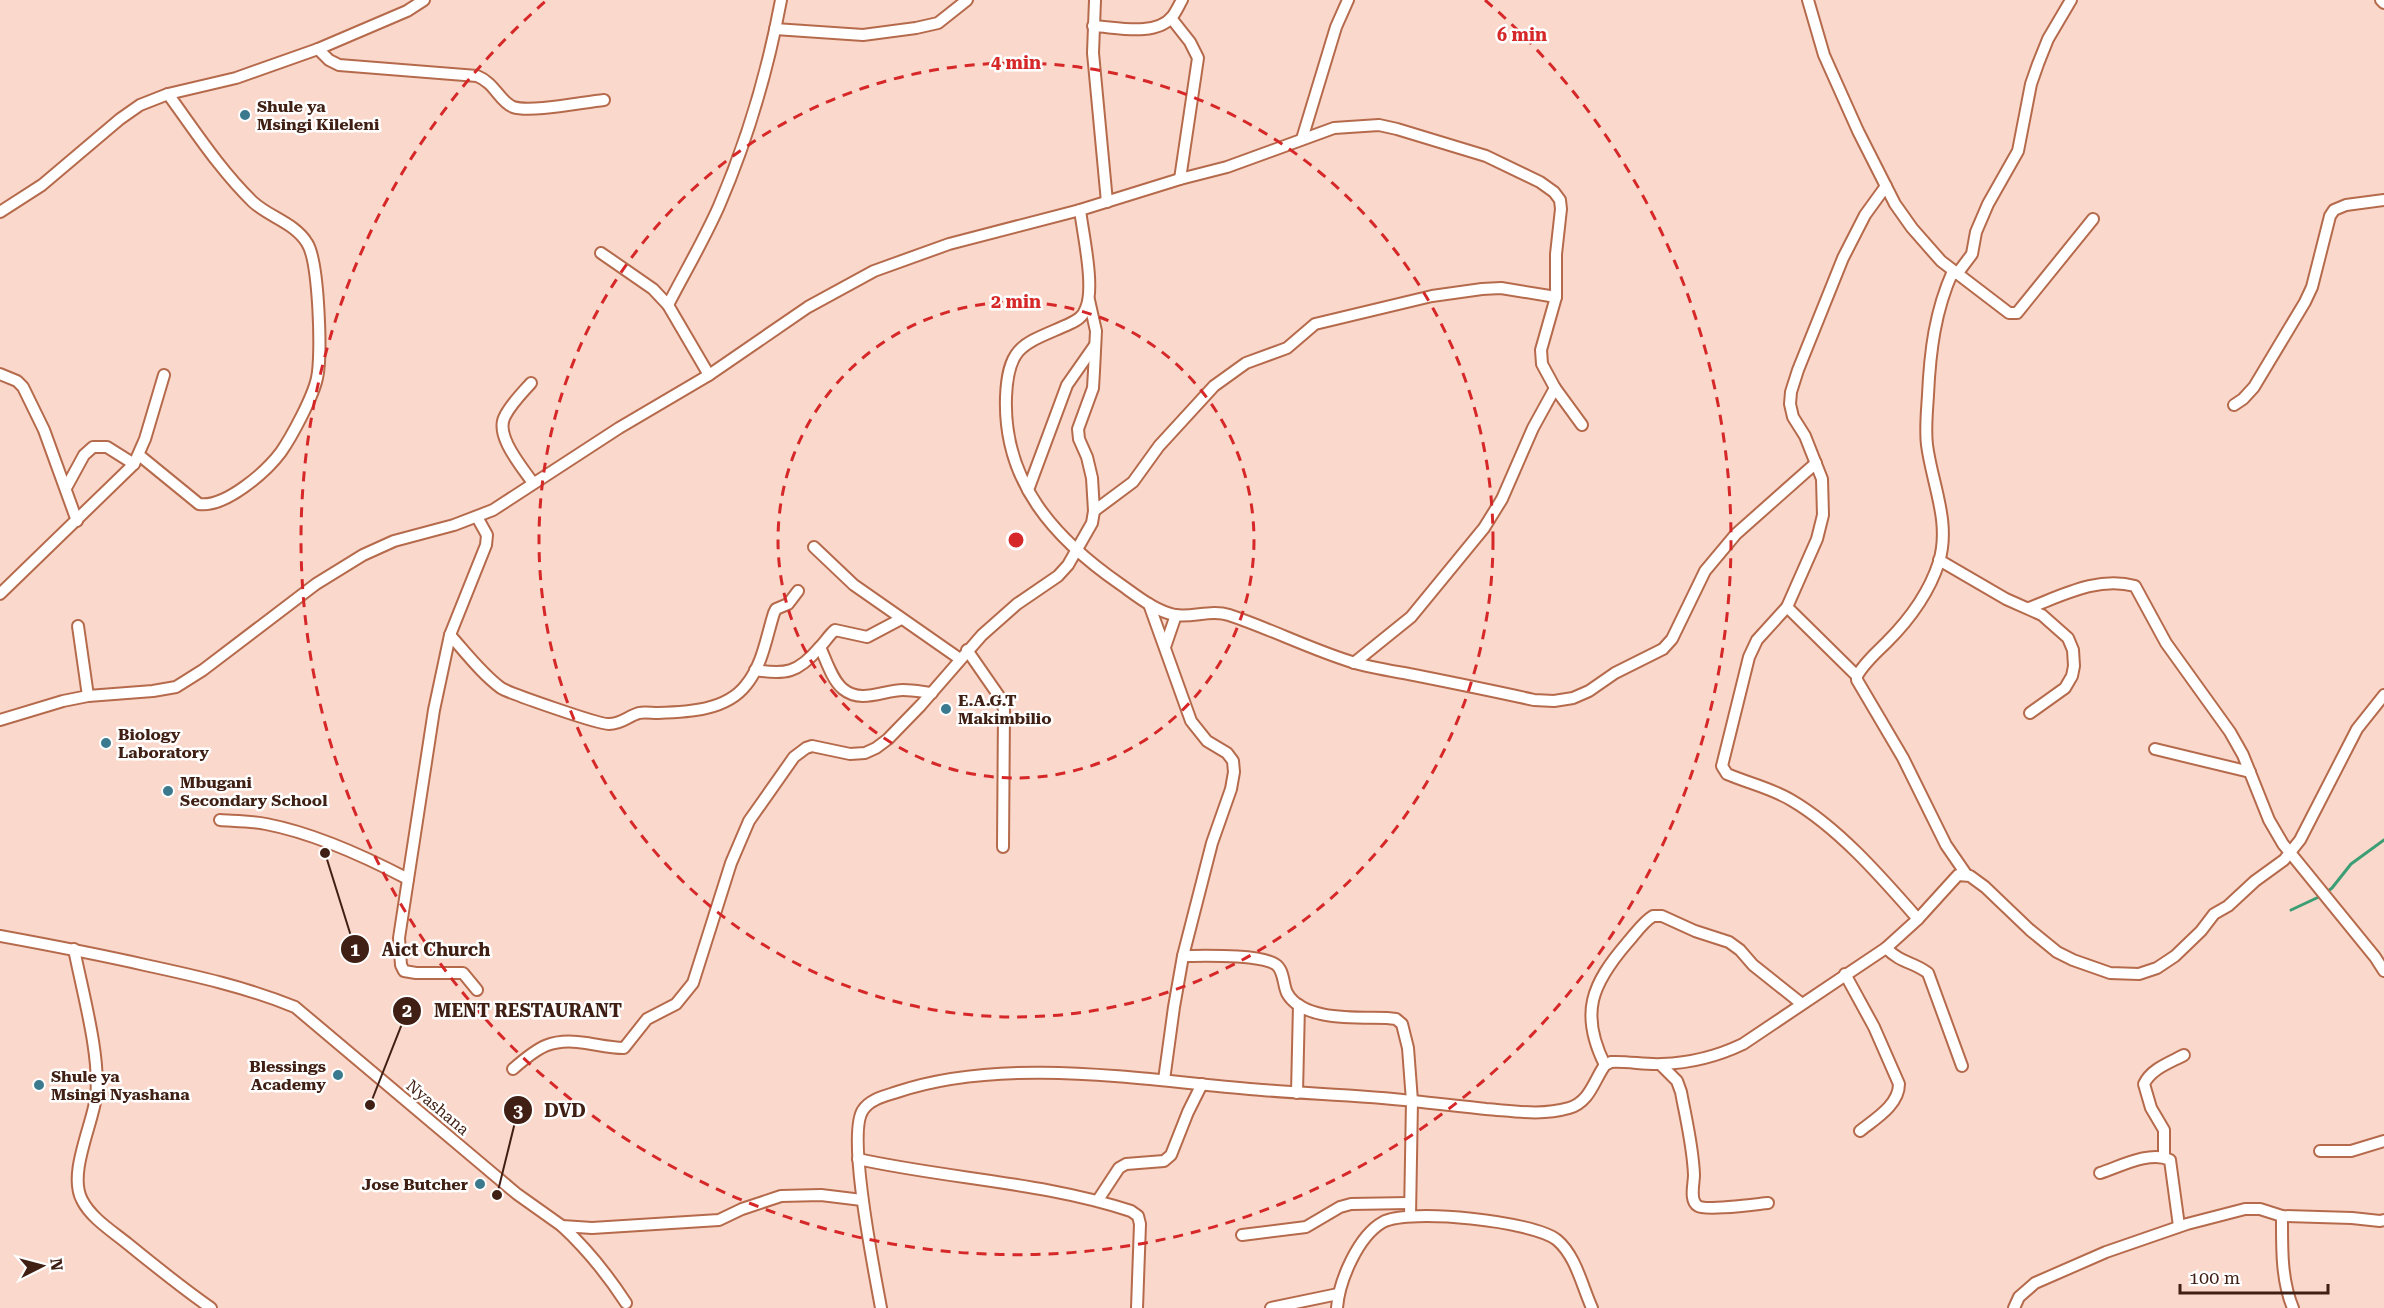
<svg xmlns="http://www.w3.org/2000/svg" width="2384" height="1308" font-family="'Roboto Serif',serif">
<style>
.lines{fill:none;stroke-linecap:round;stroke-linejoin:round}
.stream{stroke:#3c9e74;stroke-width:3}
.minor-casing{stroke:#b66a4c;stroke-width:14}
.minor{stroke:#fff;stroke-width:10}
.ring{fill:none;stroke:#d62828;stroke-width:3;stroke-dasharray:10 8}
.poi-dot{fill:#3a798e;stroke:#fff;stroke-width:2}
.labels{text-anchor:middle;stroke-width:5;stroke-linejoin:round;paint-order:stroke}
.poi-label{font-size:16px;font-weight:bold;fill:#402014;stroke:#fff;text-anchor:start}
.street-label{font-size:16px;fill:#402014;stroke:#fff}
.centre{fill:#d62828;stroke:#fff;stroke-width:3}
.ring-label{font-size:18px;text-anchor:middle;font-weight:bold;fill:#d62828;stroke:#fff;stroke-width:5;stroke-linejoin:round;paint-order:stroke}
.leader{fill:none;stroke:#402014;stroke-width:2}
.callout-dot{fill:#402014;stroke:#fff;stroke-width:2}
.mark-label{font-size:18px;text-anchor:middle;font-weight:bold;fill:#fff}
.callout-label{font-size:18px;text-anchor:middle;font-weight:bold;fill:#402014;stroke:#fff;stroke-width:5;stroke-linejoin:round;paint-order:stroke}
</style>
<rect width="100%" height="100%" fill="#fad8cb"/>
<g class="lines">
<polyline class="stream" points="2291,910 2323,895 2332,888 2351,864 2384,840"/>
<defs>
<g id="minor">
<polyline points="1095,0 1093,53 1107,202"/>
<polyline points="1808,0 1824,55 1858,131 1895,204 1912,228 1941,261 2009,313 2017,313 2093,219"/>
<polyline points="2381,0 2384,3"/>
<polyline points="1171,18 1190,42 1198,58 1180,179"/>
<path d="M1093,26C1116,27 1155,37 1172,17C1176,12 1179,5 1182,0"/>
<polyline points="775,29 863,35 916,28 938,23 967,0"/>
<path d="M318,49L329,60L339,65L477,76C495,83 499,101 513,107C531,113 583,102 604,100"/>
<polyline points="1302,139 1336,27 1348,0"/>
<path d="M1886,186L1865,215L1843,258L1798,370L1791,392L1790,404L1793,417L1805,436L1822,479L1823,515L1817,539L1787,607L1757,640L1749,657L1722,766L1727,774C1748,783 1771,788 1791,800C1839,828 1882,878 1918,919"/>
<path d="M1080,210C1083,234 1095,287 1086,308C1083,318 1075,321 1067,325C1024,344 1008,345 1006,397C1003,482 1055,539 1120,584C1137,596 1155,611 1175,615C1193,618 1211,609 1229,615C1271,629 1310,649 1352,662C1372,668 1393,671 1414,675C1454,683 1494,691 1534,700L1554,701L1573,698L1589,691L1615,673L1663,649L1672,639L1705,571L1736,534L1816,463"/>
<polyline points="0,212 42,185 120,119 140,105 168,94 236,78 318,49 407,11 424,0"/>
<polyline points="601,253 653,289 668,305 709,375"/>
<path d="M1953,271C1935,311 1930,351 1928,395C1927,412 1925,429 1927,445C1932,484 1951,522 1939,562C1929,593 1909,620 1887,642C1877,652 1864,663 1857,676V680L1903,758L1946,845L1966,874"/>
<polyline points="1957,274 1972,254 1976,232 1988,204 2018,151 2031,84 2038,64 2048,39 2071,0"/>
<path d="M668,305C685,272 704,240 719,206C747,141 768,70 781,0"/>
<polyline points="0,374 17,381 23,387 44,430 77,521"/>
<path d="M531,383C522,393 511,404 505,416C494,435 522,467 533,483"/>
<polyline points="2234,405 2243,399 2254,387 2305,302 2312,287 2330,216 2334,210 2346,205 2384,200"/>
<path d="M139,455L199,504C225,508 266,472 281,452C292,436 313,397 317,378C322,356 319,261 307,243C295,223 269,217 253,202C220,170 195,131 168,94"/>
<polyline points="66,488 84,455 93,447 107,447 134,464"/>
<polyline points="1028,490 1067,385 1095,345"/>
<polyline points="1094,511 1133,482 1159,446 1214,386 1246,363 1287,348 1315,324 1432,296 1482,289 1501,288 1556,297"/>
<polyline points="477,517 487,535 486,545 450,635 434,710 399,938 401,965 404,971 416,973 463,973 477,990"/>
<polyline points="814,547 854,585 960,659"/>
<polyline points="1939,560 2006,599 2042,615 2068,638 2073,650 2074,666 2072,676 2065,688 2030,713"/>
<polyline points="0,594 134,464 145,439 164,375"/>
<polyline points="1149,604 1191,721 1207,741 1227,753 1233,761 1234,772 1231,789 1212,843 1183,956 1174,1007 1164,1080"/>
<polyline points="1787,607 1857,676"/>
<path d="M2029,608C2063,595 2098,576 2135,586L2166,643L2230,732L2243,755L2269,820L2283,844L2375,957L2384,971"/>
<polyline points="78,626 88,696"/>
<path d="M450,635C466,653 482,674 501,688C509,693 600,725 609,724C622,724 628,716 639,713C644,712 652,713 657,713C687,712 726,711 746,685C763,664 766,638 774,613L776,609L788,604L798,591"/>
<path d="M820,647C826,660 832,680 843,689C861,704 884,690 903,690C913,690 923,692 932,693"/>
<polyline points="1165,647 1176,615"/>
<polyline points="967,650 1001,699 1004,710 1003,847"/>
<polyline points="1354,663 1411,617 1484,528 1502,499 1533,428 1555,388"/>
<path d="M755,670C785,675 798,673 819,648C825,642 829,635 835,630L867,637L901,619"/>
<polyline points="0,720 63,701 88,696 153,691 176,687 203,670 316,584 363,555 394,541 454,525 493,510 619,428 709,375 808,307 874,271 949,244 1080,210 1180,179 1227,167 1334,128 1379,125 1397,129 1486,156 1540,182 1554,192 1560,200 1561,209 1556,254 1556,297 1541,350 1542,364 1555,388 1582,425"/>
<polyline points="2155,749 2250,772"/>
<path d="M220,820C235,821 251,821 266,824C313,833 366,857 408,879"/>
<path d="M0,936C49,945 96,954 145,965C196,976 246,987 295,1007L517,1194L562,1226L592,1228L719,1220L742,1209L781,1196L821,1195L862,1200"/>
<path d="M1886,948C1902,964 1912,961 1928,973L1962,1066"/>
<path d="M74,949C82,990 101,1057 96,1097C92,1126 68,1174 82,1200C91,1218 112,1231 128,1244C155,1266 182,1288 211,1308"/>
<path d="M1183,956C1205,956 1257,954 1275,964C1284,969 1283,985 1287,993C1303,1022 1359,1017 1387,1018L1396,1019L1402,1024L1408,1048L1412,1101L1410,1216"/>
<path d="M1845,974L1874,1027L1899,1084C1899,1105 1875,1119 1860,1131"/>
<path d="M1605,1065C1579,1013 1592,984 1627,943C1635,934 1643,922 1653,916H1662L1695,931L1729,942L1740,950L1753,965L1802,1004"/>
<path d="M1661,1065L1677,1081L1681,1092C1686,1119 1693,1147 1694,1175C1694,1184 1689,1201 1698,1206C1705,1211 1757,1204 1768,1203"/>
<path d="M513,1069C538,1047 552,1037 586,1043C599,1045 611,1048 624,1048L647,1019L676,1004L693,983L731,863L749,821L794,757L806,748L812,746L850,754L865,753L876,748L888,739L921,705L982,635L1017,604L1058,576L1068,565L1092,523L1094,511L1092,478L1087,457L1079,439L1078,429L1093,388L1094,371L1096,331L1089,300"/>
<polyline points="1297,1093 1299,1005"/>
<polyline points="2320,1151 2351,1151 2384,1141"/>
<path d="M2164,1157V1130L2151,1108L2144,1084C2151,1069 2169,1063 2184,1055"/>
<path d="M858,1159C949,1179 1043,1182 1131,1211L1138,1216L1140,1224L1137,1308"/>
<path d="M2100,1173C2119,1167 2150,1150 2170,1160L2179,1226"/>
<polyline points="1098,1200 1119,1168 1126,1164 1164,1161 1171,1155 1188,1112 1202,1084"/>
<path d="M2282,1216C2282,1246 2281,1280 2293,1308"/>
<path d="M562,1226C587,1249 607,1274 626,1303"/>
<polyline points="1242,1235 1306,1227 1340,1207 1351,1204 1409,1203"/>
<path d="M881,1308C875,1274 846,1134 863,1110C870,1099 885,1096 897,1092C1007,1055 1148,1081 1262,1090C1312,1094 1363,1095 1413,1101C1437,1104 1462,1106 1486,1109C1514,1111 1541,1116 1569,1108C1590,1102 1594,1080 1605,1065L1611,1062C1628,1061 1645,1065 1662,1064C1691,1063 1718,1056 1743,1044L1886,948L1918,919L1958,875L1970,876L1985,887L2030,930L2057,952L2073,960L2110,973L2139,974L2157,968L2175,956L2201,931L2214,914L2228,906L2255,881L2284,860L2300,840L2357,729L2384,695"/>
<polyline points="1271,1308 1338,1294"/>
<path d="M1337,1308C1339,1281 1358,1236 1383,1222C1409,1208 1534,1221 1557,1240C1576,1256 1582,1286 1592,1308"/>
<polyline points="2014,1308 2019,1297 2035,1283 2106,1252 2187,1224 2245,1209 2260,1209 2282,1216 2352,1218 2380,1221 2384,1220"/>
</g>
</defs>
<use href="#minor" class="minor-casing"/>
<use href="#minor" class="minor"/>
</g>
<g class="ring">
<circle cx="1016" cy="540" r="238"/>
<circle cx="1016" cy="540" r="477"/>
<path d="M1485 0A715 715 0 1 1 547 0"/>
</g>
<g class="poi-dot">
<circle cx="245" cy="115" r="6"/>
<circle cx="946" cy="709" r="6"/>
<circle cx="106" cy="743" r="6"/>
<circle cx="168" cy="791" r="6"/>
<circle cx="338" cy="1075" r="6"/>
<circle cx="39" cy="1085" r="6"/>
<circle cx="480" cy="1184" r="6"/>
</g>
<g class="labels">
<g class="poi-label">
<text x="257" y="112">Shule ya<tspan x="257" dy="18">Msingi Kileleni</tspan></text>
<text x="958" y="706">E.A.G.T<tspan x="958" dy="18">Makimbilio</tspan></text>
<text x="118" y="740">Biology<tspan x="118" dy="18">Laboratory</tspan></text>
<text x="180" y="788">Mbugani<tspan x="180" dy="18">Secondary School</tspan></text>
<text x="326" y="1072" text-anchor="end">Blessings<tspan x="326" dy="18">Academy</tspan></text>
<text x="51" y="1082">Shule ya<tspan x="51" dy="18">Msingi Nyashana</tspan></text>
<text x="468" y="1190" text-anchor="end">Jose Butcher</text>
</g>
<g class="street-label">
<text transform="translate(438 1107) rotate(40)" y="6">Nyashana</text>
</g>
</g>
<circle cx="1016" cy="540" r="9" class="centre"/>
<g class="ring-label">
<text x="1522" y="41">6 min</text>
<text x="1016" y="69">4 min</text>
<text x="1016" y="308">2 min</text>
</g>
<path class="leader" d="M325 853L355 949M370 1105L407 1011M497 1195L518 1110"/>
<g class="callout-dot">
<circle cx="325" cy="853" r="6"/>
<circle cx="370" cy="1105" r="6"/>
<circle cx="497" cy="1195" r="6"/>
<circle cx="355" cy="949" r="15"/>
<circle cx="407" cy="1011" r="15"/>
<circle cx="518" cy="1110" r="15"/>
</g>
<g class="mark-label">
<text x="355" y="956">1</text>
<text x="407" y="1017">2</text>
<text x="518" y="1117">3</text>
</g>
<g class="callout-label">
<text x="436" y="956">Aict Church</text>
<text x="528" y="1017">MENT RESTAURANT</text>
<text x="565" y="1117">DVD</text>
</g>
<g transform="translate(42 1266) rotate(84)" stroke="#ffffff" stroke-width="4.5" paint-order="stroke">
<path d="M0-4.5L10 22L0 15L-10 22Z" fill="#402014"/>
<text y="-9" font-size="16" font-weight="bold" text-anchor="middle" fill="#402014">N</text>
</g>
<path d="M2180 1284v9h148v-9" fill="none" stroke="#402014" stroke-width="3"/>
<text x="2189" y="1284" font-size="18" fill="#402014" stroke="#ffffff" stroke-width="4.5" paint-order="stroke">100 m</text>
</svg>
